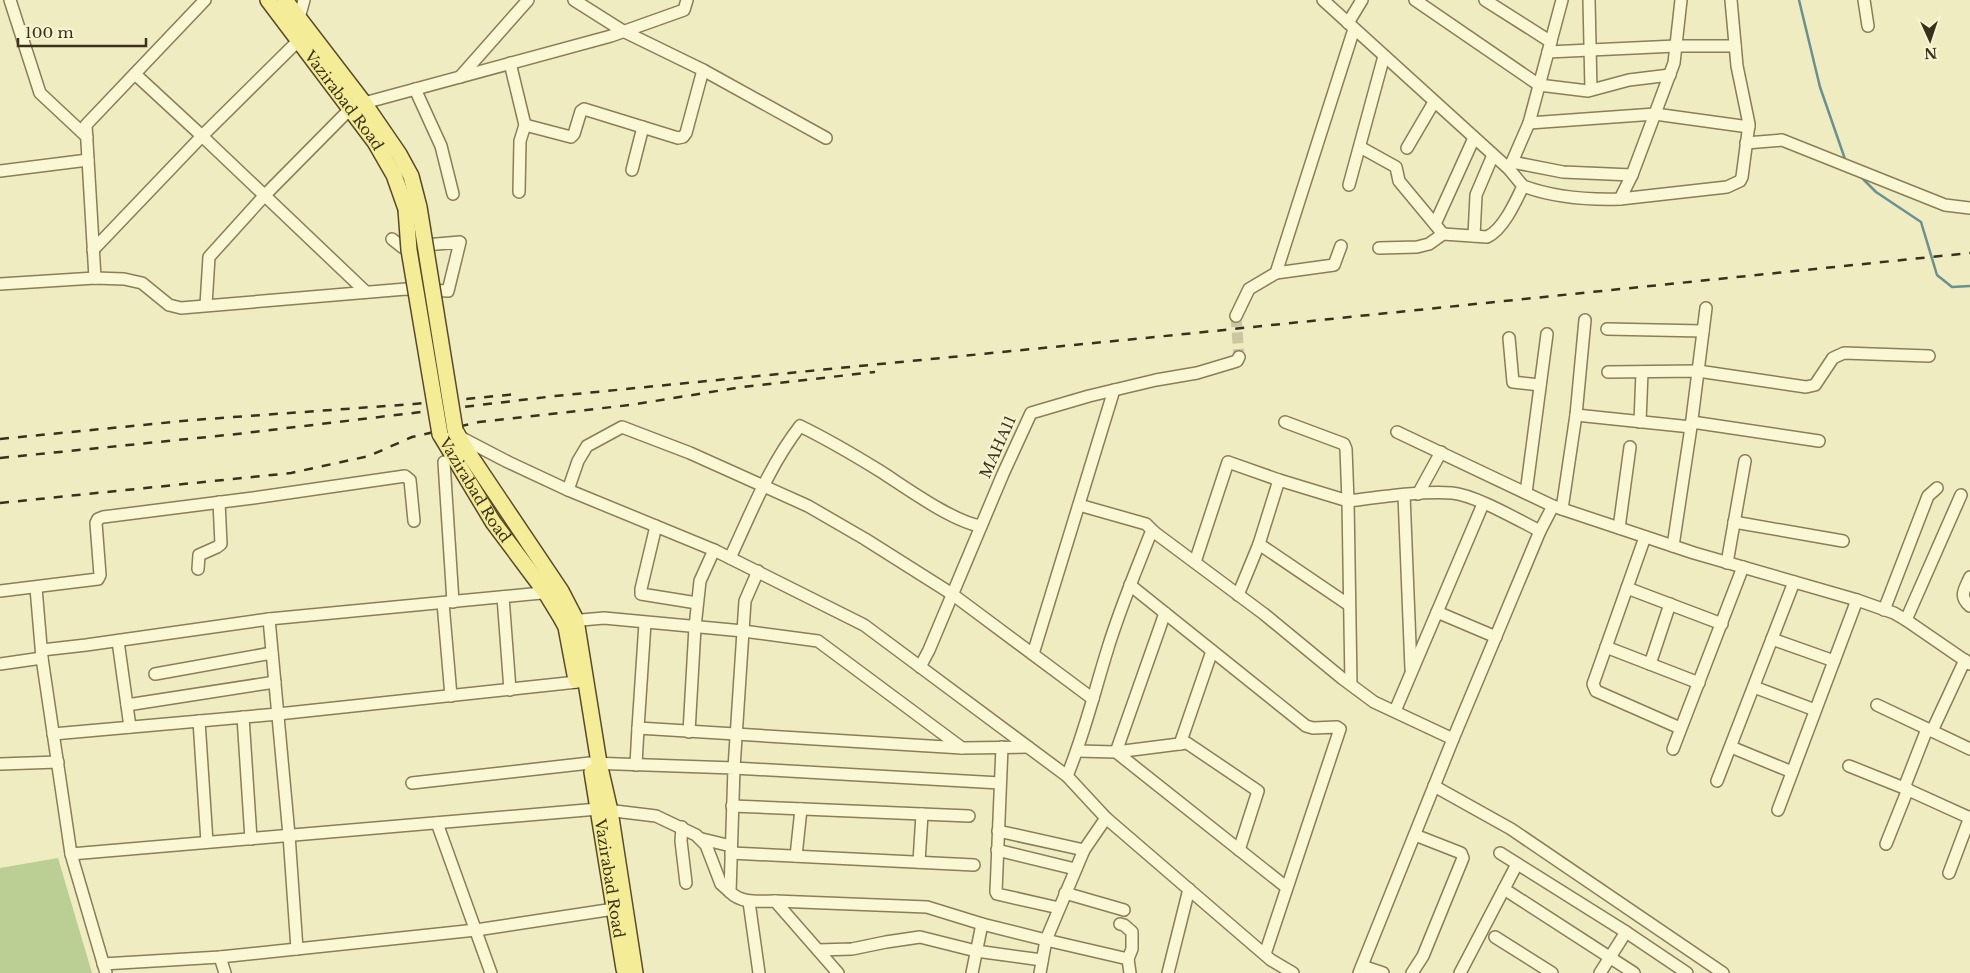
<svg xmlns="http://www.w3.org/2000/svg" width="1970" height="973" font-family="'Libre Baskerville',serif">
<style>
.garden{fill:#bbce94}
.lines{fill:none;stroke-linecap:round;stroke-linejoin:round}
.stream{stroke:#6a908f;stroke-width:2.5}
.minor-tunnel{stroke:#cbc6a0;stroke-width:11;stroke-dasharray:11 5.5;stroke-linecap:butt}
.minor-casing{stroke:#8a7d58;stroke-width:14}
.major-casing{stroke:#574a2c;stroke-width:18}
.minor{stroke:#faf7d4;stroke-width:11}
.major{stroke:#f5ec97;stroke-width:15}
.rail{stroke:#39301d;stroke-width:2.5;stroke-dasharray:9 9;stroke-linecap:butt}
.major-bridge-casing{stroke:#574a2c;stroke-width:18;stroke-linecap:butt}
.major-bridge{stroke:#f5ec97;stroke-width:15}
.labels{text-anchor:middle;stroke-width:4;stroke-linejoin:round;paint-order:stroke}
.street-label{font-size:15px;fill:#39301d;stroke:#f7f4d1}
</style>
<rect width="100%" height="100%" fill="#f0ecc1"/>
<polygon class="garden" points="58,858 92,973 0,973 0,868"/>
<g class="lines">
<g class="stream">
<polyline points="1799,0 1820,87 1846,162"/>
<polyline points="1861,177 1876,192 1921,222 1937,275 1952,287 1970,286"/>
</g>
<polyline class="minor-tunnel" points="1236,316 1239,357"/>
<defs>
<g id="minor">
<polyline points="10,0 40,93 87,137"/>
<polyline points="574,0 623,31 703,70 826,138"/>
<path d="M1323,0L1509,169L1523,186C1516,201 1503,230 1487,237L1443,234L1429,244L1417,247L1379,248"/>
<polyline points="1415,0 1539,85 1588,91 1629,80 1670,75"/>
<polyline points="1485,0 1551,42"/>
<polyline points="1589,0 1591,90"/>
<polyline points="1864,0 1868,26"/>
<polyline points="299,18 304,0"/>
<polyline points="1348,23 1362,0"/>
<polyline points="1548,52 1676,46 1735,46"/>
<polyline points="510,63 525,125 520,141 519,192"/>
<polyline points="135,74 202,136 298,41"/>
<polyline points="460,77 528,0"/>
<polyline points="415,89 441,146 453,194"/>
<polyline points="1529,123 1655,114 1749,127"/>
<polyline points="525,125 571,137 574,134 581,111 584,109 678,138 683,137 686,133 703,70"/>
<polyline points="1746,143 1782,140 1945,205 1970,208"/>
<polyline points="1360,147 1396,167 1399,181 1443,234"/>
<polyline points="1407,148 1434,102"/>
<polyline points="1512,162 1563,172 1632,175"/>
<polyline points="1509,169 1529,123 1562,0"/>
<polyline points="632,170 643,127"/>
<polyline points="0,171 88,160"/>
<polyline points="1349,185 1384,56"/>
<path d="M1523,186C1555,198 1587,200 1620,199L1632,175L1674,63L1681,0"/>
<polyline points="1620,199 1727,187 1740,181 1742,177 1749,124 1737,66 1731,0"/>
<polyline points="1435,224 1474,138"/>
<polyline points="1474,236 1476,195 1493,155"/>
<polyline points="93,250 202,136 366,292"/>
<polyline points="1276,273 1334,265 1341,246"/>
<polyline points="95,278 86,125 205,0"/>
<polyline points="0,284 95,278 124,279 142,283 169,305 181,308 406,289 448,291 460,242 402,247 392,239"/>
<polyline points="206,305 209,257 265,195 351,108 364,103 611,36 684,10 687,0"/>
<polyline points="1236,316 1249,289 1276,273 1354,29"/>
<polyline points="1607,329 1703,331"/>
<polyline points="1509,338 1513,382 1540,385"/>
<polyline points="1608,372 1698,371 1806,387 1815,385 1833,358 1844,353 1929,356"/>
<polyline points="1576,415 1691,427"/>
<path d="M1285,422L1344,444L1346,449L1348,501C1381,497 1419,491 1452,493C1475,495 1518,520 1540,531"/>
<polyline points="1640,422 1642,372"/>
<polyline points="1692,422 1819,441"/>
<polyline points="1397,432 1553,506"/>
<polyline points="458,436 508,462 568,490 714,550 864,625 1067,776 1106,818 1271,960 1293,973"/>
<polyline points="444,462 453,602"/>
<polyline points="568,490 578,461 587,446 622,427 690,453 808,506 865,539 952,594 1093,699"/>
<polyline points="1526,493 1547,334"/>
<polyline points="1418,494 1441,452"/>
<polyline points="1404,495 1411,669"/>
<polyline points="1079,505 1146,524 1154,532"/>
<polyline points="1562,509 1576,415 1585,320"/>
<polyline points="1734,522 1843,541"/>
<polyline points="656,526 641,589 641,594 697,603"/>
<polyline points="1619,528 1630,447"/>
<polyline points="1645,537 1593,684 1596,691 1680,728"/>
<polyline points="1259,544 1279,480"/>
<polyline points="1673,546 1691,427 1706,308"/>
<path d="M730,558C751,513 769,466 800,426C827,439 854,455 880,471C905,487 953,522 981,526"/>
<polyline points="1195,562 1228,462 1279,480 1348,501 1351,684"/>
<polyline points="1727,563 1745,461"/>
<polyline points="198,569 199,555 217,547 221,544 219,502"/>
<polyline points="758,571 745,601 734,768 1000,783"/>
<path d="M1970,577C1965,589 1958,596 1970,606"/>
<polyline points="1130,585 1306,726 1313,728 1337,727 1340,729 1265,954"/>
<polyline points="36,588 42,658 71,854 106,973"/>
<polyline points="1627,588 1722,624"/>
<polyline points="0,591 98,579 100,575 96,523 98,519 103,517 253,498 405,476 410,480 414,521"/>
<polyline points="1238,595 1259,544 1349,605"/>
<polyline points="503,597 510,690"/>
<polyline points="443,603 451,696"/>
<polyline points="1884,610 1928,496 1937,488"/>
<polyline points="1437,612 1496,637"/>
<polyline points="1165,613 1116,752 1187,743 1258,791 1239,850"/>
<polyline points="269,619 289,835 297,949"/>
<polyline points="1906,620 1961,495"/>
<polyline points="570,621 604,618 743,631 818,641 962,748 1028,747"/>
<polyline points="1772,639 1834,661"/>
<polyline points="118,641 130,727"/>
<polyline points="1606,647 1699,683"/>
<polyline points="42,650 86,645 269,619 552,592"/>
<polyline points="1033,654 1114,390"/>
<polyline points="0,664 42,658"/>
<polyline points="1650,664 1670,604"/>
<polyline points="920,667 929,650 1003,474 1031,413 1089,396 1156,380 1197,373 1237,361 1239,357"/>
<polyline points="155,674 272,653"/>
<polyline points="1754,687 1815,710"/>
<polyline points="127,705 275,682"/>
<polyline points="1877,705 1970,749"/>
<polyline points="1395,711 1483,504"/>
<polyline points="243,717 251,839"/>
<polyline points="199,721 207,842"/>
<polyline points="638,728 645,623"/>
<polyline points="1932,731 1965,660"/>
<polyline points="689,732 695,627 700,581 714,550"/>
<polyline points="53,734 278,714 577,682"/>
<polyline points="1180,744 1212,651"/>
<polyline points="1002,747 996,892 997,894 1059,908"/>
<polyline points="1731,747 1792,772"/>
<polyline points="1673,749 1743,567"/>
<polyline points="1077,751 1116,752 1286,887"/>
<polyline points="0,764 58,762"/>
<polyline points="636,765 638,728 962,748"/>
<polyline points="1849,766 1904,788 1970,818"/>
<path d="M1067,776C1084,735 1094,693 1107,651C1119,611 1135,573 1150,535L1154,532L1264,614L1343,679L1374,702L1453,739"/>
<polyline points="1717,781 1794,582"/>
<path d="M412,783L590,763L734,768L730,892C742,904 759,901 775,901L838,973"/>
<polyline points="1434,786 1511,829 1723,973"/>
<polyline points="1904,788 1927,729"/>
<polyline points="732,806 969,816"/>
<polyline points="1778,810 1857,600"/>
<polyline points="437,823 491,973"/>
<polyline points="682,827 681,841 686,883"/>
<polyline points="998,831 1084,850"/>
<polyline points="702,839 731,846"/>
<polyline points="1886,844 1908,789"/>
<polyline points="997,850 1075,869"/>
<polyline points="731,853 974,865"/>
<polyline points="1500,853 1626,932 1600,973"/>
<polyline points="71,854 598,809 656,816 696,835 706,845 721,884 730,892"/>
<polyline points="796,856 801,809"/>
<polyline points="919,862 922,814"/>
<polyline points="1949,873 1970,817"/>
<polyline points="1504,889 1634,973"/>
<polyline points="1065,893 1124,910"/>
<polyline points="775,901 927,907 982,924 1046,940 1084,850 1106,818"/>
<polyline points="749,902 759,973"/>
<polyline points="1120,924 1124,925 1132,932 1132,949 1128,959 1130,973"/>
<polyline points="1626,932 1687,973"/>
<polyline points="1495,937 1552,973"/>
<polyline points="818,950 852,949 886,942 920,937 976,951 1042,960"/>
<polyline points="220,957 225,973"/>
<polyline points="103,964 220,957 476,930 614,909"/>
<polyline points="1362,966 1383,973"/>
<polyline points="972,973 982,924"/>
<polyline points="1040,973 1046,940 1128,959"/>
<polyline points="1168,973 1189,889"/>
<polyline points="1359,973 1453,739 1540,531 1553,506 1694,553 1857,600 1894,613 1906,620 1970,664"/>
<polyline points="1412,973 1423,956 1463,858 1461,853 1415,835"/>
<polyline points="1460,973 1517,864"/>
</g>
<g id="major">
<path id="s1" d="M268,0L375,142L394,175L406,209"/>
<polyline points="285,0 364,103 399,154 411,176 419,207"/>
<polyline points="455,430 465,448 561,591 576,620 599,763 610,811 635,973"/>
<path id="s2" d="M440,434L493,522L546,593L560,616L566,627L576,680"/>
<path id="s3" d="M592,772L624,969"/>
</g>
</defs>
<use href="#minor" class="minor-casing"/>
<use href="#major" class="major-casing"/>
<use href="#minor" class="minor"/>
<use href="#major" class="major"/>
<g class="rail">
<polyline points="0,439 193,420 414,404 517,394"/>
<polyline points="0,458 237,434 555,396 1175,335 1970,253"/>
<polyline points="0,503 291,473 369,456 412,437 479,422 630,405 742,387 875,372"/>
</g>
<defs>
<g id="major-bridge">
<polyline points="419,207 455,430"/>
<polyline points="406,209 409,250 440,434"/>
</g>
</defs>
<use href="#major-bridge" class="major-bridge-casing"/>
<use href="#major-bridge" class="major-bridge"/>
</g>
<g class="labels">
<g class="street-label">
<text dy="5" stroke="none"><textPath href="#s1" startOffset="126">Vazirabad Road</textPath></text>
<text transform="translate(998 447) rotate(-66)" y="5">MAHA11</text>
<text dy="5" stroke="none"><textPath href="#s2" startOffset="66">Vazirabad Road</textPath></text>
<text dy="5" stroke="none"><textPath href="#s3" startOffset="108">Vazirabad Road</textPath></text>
</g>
</g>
<g transform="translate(1930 40) rotate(177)" stroke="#f7f4d1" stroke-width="4" paint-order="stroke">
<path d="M0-4L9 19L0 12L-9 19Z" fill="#39301d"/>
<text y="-8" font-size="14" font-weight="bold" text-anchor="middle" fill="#39301d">N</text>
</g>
<path d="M18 38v8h128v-8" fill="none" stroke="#39301d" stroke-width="2.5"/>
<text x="25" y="38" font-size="15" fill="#39301d" stroke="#f7f4d1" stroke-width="4" paint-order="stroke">100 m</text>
</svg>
